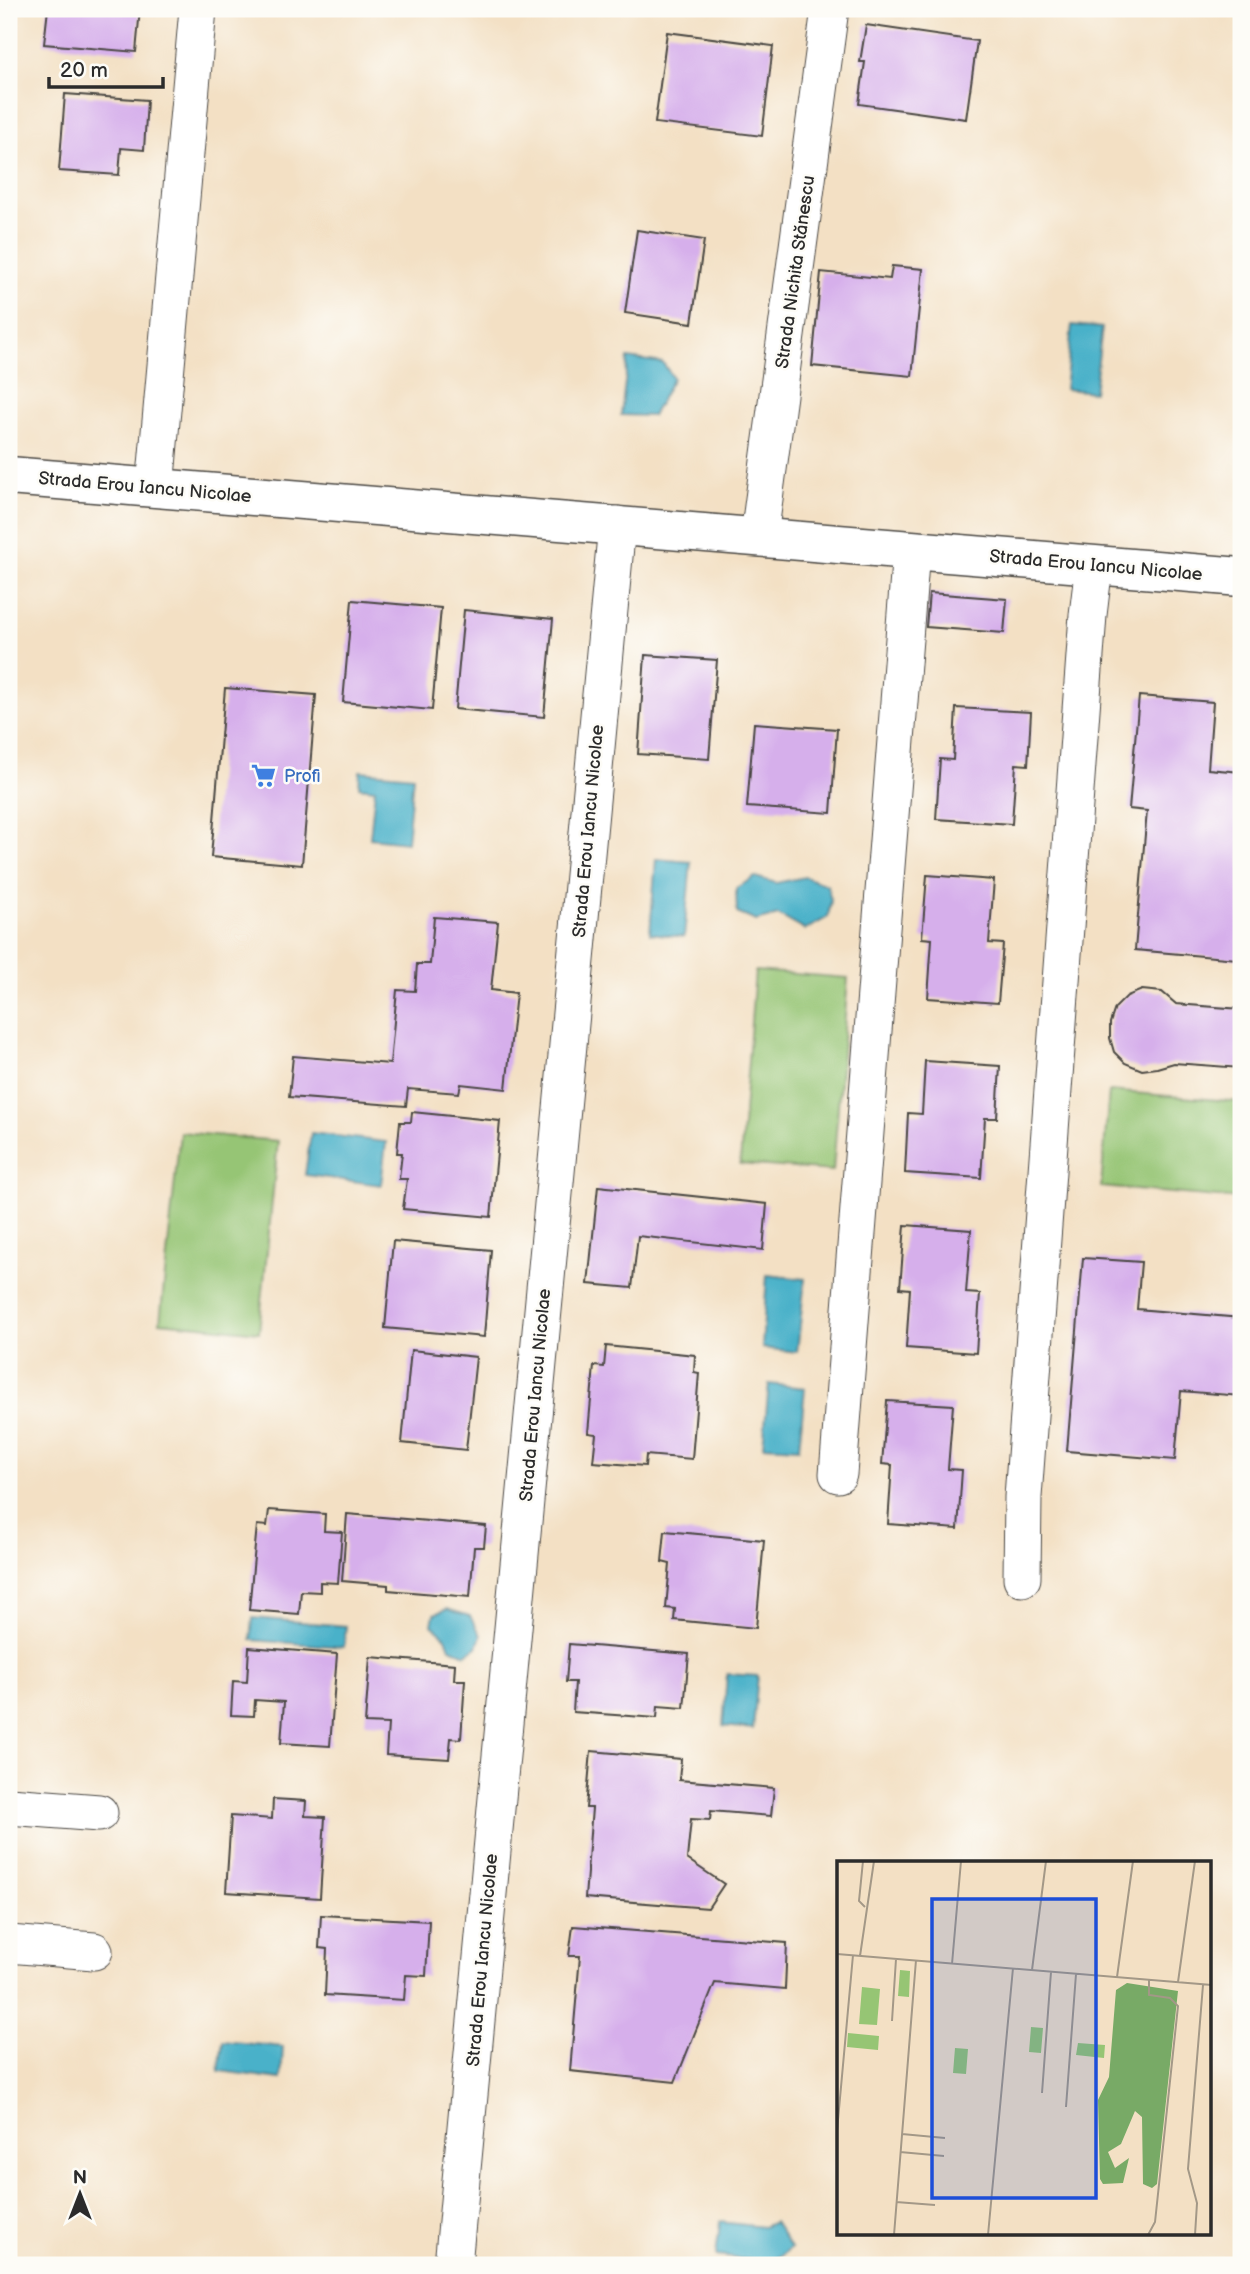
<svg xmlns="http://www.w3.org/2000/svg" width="1250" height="2274" font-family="'Balsamiq Sans',sans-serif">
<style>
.green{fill:#96c574;stroke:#607850;stroke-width:2}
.water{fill:#4ab1c9;stroke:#3a6e7a;stroke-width:2}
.building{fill:#d6afeb}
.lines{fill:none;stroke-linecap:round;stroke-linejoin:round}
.street-casing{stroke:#494642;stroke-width:39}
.secondary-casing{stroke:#494642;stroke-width:41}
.street{stroke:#fff;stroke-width:37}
.secondary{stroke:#fff;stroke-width:38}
.labels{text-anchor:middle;stroke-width:5;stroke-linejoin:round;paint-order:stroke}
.street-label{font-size:18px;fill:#2b2b2b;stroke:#fdfcf7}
.shop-label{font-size:18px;fill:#366cbe;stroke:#fdfcf7;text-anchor:start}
.inset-road{fill:none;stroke:#a39887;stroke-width:2}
.view{fill:#1d4ed8;fill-opacity:0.15;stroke:#1d4ed8;stroke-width:3.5}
.inset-edge{fill:none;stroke:#2b2b2b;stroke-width:3.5}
</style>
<rect width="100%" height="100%" fill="#fdfcf7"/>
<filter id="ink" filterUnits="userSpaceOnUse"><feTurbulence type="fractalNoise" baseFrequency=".0143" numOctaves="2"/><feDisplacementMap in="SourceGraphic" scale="14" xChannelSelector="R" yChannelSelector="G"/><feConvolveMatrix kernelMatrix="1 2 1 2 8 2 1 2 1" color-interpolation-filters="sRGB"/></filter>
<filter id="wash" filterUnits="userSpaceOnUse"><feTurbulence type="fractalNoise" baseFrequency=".00686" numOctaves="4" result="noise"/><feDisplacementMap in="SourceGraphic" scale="28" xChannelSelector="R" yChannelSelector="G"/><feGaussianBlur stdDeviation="1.57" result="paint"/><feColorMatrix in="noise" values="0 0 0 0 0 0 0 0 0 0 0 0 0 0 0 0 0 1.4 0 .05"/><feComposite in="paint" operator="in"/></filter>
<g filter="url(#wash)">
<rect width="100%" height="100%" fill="#f3e0c4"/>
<g class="green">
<polygon points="755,971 848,978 833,1171 740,1164"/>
<polygon points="1109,1091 1241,1102 1241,1199 1101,1187"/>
<polygon points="180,1132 278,1141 259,1332 160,1322"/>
</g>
<g class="water">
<polygon points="1072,325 1102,328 1094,392 1065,389"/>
<polygon points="628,358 663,363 673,378 652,416 621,415"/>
<polygon points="360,771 413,776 407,842 370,838 375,789 359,787"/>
<polygon points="656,859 691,862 684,937 650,933"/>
<polygon points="755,877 776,883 805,877 827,885 831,900 828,917 805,930 778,915 756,921 737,913 736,888"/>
<polygon points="311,1133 386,1142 381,1185 305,1175"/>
<polygon points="767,1275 805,1279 797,1352 762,1348"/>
<polygon points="769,1384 805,1388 799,1448 763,1446"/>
<polygon points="447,1609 470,1616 481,1635 477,1647 466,1654 450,1648 446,1637 432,1625 434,1614"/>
<polygon points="253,1618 346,1626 344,1647 251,1640"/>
<polygon points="727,1674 758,1676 753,1729 723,1726"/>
<polygon points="223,2041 283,2047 281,2079 219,2071"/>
<polygon points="720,2222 763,2227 774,2222 791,2248 771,2262 716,2256"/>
</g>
<g id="blocks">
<g class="building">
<polygon points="48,9 140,9 136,52 44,44"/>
<polygon points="866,25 977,41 966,119 859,104 865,62 860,62"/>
<polygon points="667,32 773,46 762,136 655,123"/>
<polygon points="65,94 147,100 144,150 121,148 119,175 59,171"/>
<polygon points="637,230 704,240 692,323 625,313"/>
<polygon points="892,266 923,269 912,376 812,366 821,272 890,279"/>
<polygon points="929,593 1007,599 1004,633 926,627"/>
<polygon points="352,600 441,608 432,710 343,702"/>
<polygon points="464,610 553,619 544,717 455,709"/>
<polygon points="645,655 717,660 709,759 638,754"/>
<polygon points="225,688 316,695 302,865 211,857"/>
<polygon points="1139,696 1213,702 1208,769 1241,772 1241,916 1237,959 1135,950 1147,811 1129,809"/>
<polygon points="956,708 1031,712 1028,765 1016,764 1012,824 936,819 940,759 953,760"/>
<polygon points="754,723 837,729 831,813 747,807"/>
<polygon points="927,875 994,880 989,943 1003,944 998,1003 928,998 932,939 922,938"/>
<polygon points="434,917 498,922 491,990 516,993 506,1089 461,1084 459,1093 408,1089 406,1106 289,1097 293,1056 390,1064 397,990 415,991 417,964 430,964"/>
<polygon points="1142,990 1162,992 1176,1004 1241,1009 1241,1068 1174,1063 1157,1068 1142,1070 1125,1063 1114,1052 1110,1038 1110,1023 1115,1008 1127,996"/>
<polygon points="925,1061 1000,1066 997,1118 985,1118 981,1178 905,1173 908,1113 922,1114"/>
<polygon points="412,1112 500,1121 491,1217 403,1209 407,1179 399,1179 402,1153 397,1153 400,1122 411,1122"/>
<polygon points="598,1186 767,1204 763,1250 638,1236 632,1288 588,1284"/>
<polygon points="905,1225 971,1230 966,1293 980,1294 976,1353 906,1348 910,1289 900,1288"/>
<polygon points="393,1241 491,1250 484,1337 385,1328"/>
<polygon points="1083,1258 1141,1262 1137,1309 1241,1318 1241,1396 1181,1391 1175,1460 1067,1451"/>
<polygon points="606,1346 695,1355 694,1372 699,1373 692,1459 646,1455 645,1466 593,1462 596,1434 588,1433 594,1366 604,1367"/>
<polygon points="411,1350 476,1357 466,1450 402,1443"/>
<polygon points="887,1401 953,1405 948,1469 962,1470 958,1529 888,1524 892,1465 882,1464"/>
<polygon points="269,1510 325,1514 324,1531 342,1532 338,1583 320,1582 320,1592 301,1591 299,1614 249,1610 257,1525 267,1526"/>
<polygon points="347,1514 486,1526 484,1547 474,1547 470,1597 388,1590 388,1585 342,1581"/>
<polygon points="665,1531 764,1540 756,1628 674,1620 675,1609 666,1608 670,1564 662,1562"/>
<polygon points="569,1644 689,1654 684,1708 658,1706 657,1718 573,1712 575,1682 566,1682"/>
<polygon points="249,1647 337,1654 330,1746 281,1743 284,1702 255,1700 254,1716 231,1715 233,1681 247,1682"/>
<polygon points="370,1657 455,1664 454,1680 465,1680 461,1739 451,1738 449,1759 386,1755 388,1724 365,1723"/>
<polygon points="591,1751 681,1759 679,1780 774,1788 771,1816 711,1811 710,1820 691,1819 687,1859 724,1884 708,1908 585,1898 592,1808 586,1808"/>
<polygon points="273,1799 306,1801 305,1816 325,1817 320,1898 226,1892 231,1816 272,1819"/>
<polygon points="321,1915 429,1921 426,1976 406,1975 404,2000 325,1995 327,1949 319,1948"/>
<polygon points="573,1926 787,1943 785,1989 715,1983 675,2082 570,2071 580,1956 569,1956"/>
</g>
</g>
</g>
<g filter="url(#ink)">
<use href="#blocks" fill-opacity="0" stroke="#494642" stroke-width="2"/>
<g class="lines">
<defs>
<g id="street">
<polyline points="155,488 198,9"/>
<polyline points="759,536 830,9"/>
<polyline points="838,1474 911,550"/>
<polyline points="1022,1578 1023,1497 1088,615 1094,565"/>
<polyline points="9,1806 99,1813"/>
<polyline points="9,1944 94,1951"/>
<polyline points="453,2265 617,525"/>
</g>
<polyline id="secondary" points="9,476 1241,577"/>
</defs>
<use href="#street" class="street-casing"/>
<use href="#secondary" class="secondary-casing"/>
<use href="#street" class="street"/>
<use href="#secondary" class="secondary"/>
</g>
</g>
<defs>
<symbol id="supermarket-bare" viewBox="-9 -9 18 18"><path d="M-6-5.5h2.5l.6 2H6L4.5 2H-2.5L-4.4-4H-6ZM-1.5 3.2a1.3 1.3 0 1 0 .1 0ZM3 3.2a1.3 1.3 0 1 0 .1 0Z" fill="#3f7fe0" stroke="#fdfcf7" stroke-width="2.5" paint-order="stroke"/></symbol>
</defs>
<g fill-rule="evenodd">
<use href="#supermarket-bare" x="246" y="758" width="35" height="35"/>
</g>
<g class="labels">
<g class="street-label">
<text transform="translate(795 272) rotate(-82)" y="6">Strada Nichita Stănescu</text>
<text transform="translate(145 487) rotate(5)" y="6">Strada Erou Iancu Nicolae</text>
<text transform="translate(1096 565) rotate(5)" y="6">Strada Erou Iancu Nicolae</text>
<text transform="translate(588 831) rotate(-85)" y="6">Strada Erou Iancu Nicolae</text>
<text transform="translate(535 1395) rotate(-85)" y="6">Strada Erou Iancu Nicolae</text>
<text transform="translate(482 1960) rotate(-85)" y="6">Strada Erou Iancu Nicolae</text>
</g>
<g class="shop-label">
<text x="284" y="782">Profi</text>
</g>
</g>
<g transform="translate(837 1861)">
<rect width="374" height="374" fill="#f3e0c4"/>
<path d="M63,109L73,110L72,136L61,135ZM25,126L43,128L40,164L22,163ZM194,166L206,167L204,192L192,191ZM11,172L42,175L41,189L10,186ZM241,182L268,184L267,197L239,194ZM118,187L131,188L129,213L116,212Z" fill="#96c574"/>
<path d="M290,122L341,130L320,323L315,327L306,323L305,256L298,250L284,283L271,291L278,307L292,297L286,322L266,323L263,318L261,239L272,216L279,129Z" fill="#78aa66"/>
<path class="inset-road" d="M26,0L22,40L28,46M227,0H261M0,93L375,124M23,95L37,0M115,103L124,0M195,109L209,0M280,116L296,0M341,121L358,0M55,160L59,98M205,232L214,111M229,246L239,113M0,270L16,94M65,273L108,277M63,291L107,295M59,341L98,344M57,374L79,99M151,374L176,107M311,374L318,361L341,145L333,137L312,134V119M358,374L360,342L351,308L366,124"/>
<path class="view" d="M95,38H259V337H95Z"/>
<rect width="374" height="374" class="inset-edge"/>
</g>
<rect width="1250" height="2274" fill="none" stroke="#fdfcf7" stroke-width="35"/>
<g transform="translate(80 2194)" stroke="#fdfcf7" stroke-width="5" paint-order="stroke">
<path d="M0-5L12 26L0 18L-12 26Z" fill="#2b2b2b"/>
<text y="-10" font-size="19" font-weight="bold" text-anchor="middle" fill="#2b2b2b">N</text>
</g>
<path d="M49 77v10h114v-10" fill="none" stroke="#2b2b2b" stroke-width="3.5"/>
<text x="60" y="77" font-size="21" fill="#2b2b2b" stroke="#fdfcf7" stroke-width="5" paint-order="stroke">20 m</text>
</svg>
